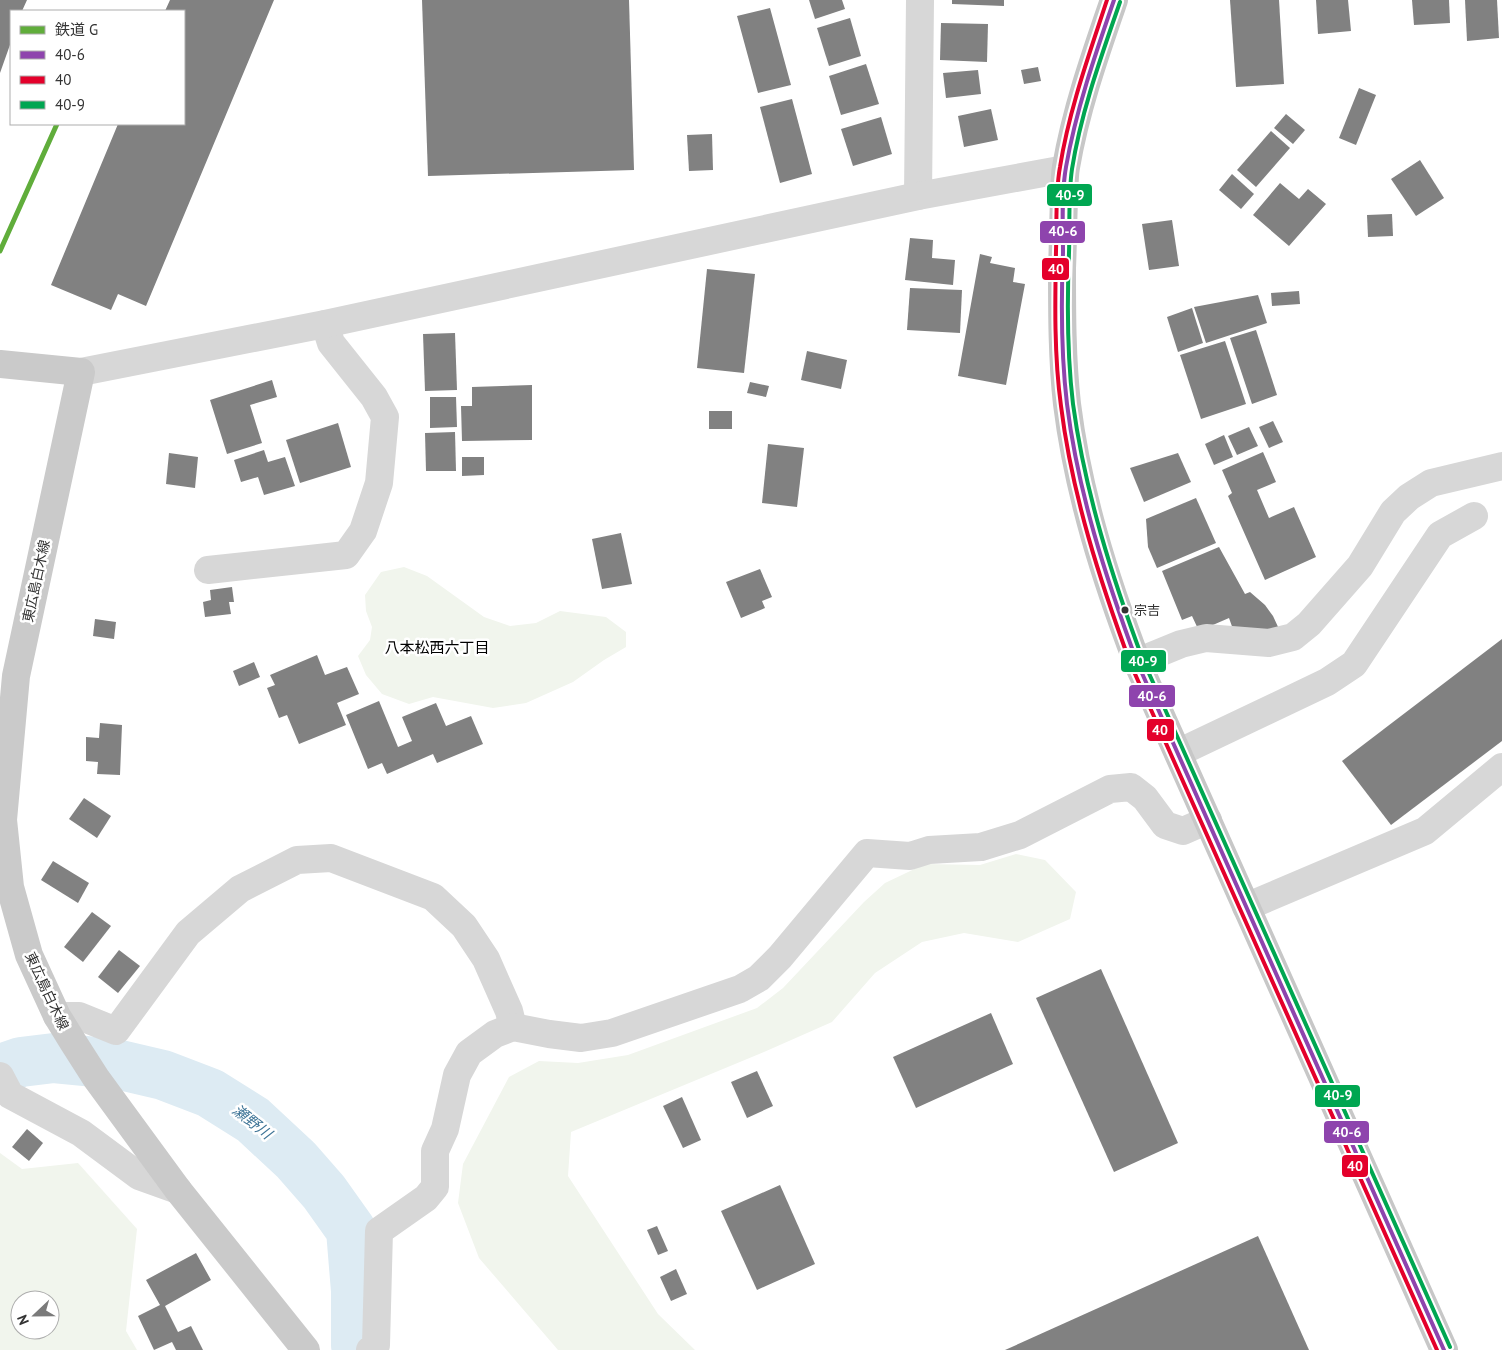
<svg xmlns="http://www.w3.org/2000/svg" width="1502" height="1350" font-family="'PT Sans','Noto Sans JP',sans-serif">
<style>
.green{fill:#f1f5ed;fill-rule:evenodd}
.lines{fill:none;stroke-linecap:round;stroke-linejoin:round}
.river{stroke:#ddebf3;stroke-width:50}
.building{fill:#818181}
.minor{stroke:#d7d7d7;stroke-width:28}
.tertiary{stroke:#d7d7d7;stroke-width:28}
.primary{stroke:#cacaca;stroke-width:28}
.trunk{stroke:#c7c7c7;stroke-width:28}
.bus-1-casing{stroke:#fff;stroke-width:8}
.bus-2-casing{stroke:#fff;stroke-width:8}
.bus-3-casing{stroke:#fff;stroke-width:8}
.bus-1{stroke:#8e44ad;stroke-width:4}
.bus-2{stroke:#e4002b;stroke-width:4}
.bus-3{stroke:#00a651;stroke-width:4}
.rail-1-casing{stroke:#fff;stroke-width:9}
.rail-1{stroke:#60ad3b;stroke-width:5}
.bus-dot{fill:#333;stroke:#fff;stroke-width:2}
.labels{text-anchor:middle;stroke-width:5;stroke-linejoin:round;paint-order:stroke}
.bus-label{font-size:13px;fill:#333;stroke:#fff;text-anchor:start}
.street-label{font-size:14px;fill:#333;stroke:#fff}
.neighbourhood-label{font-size:15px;fill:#000;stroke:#fff}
.water-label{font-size:15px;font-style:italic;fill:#3f7597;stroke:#fff}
.line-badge{stroke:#fff;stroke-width:2}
.badge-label{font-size:14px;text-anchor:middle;font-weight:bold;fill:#fff}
</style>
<rect width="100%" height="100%" fill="#fff"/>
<g class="green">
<polygon points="404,567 427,576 484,617 510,626 536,623 560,611 606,617 626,632 626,647 604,660 573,682 526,703 493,708 433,697 409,704 382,694 366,675 358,656 370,640 372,627 366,611 365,595 381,572"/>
<polygon points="1016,854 1045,860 1076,892 1070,919 1018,942 964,933 922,942 875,973 832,1022 764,1052 571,1132 568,1176 658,1314 695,1350 558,1350 479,1258 458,1203 463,1164 509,1077 539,1061 578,1063 628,1055 757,1008 783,988 864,902 885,883 925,864 980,865"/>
<path d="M0,1153L22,1169L78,1163L137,1229L126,1331L137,1350H0ZM20,1300H50V1330H20Z"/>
</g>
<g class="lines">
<polyline class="river" points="0,1069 21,1062 54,1058 116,1064 163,1075 210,1093 253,1120 296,1160 324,1192 351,1230 356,1291 356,1345 358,1350"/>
</g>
<g class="building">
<polygon points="0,0 27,0 22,11 11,11 11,42 0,73"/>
<polygon points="170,0 274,0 146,306 118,294 111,310 51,285 118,124 184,124 184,11 165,11"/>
<polygon points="422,0 629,0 634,170 428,176"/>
<polygon points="809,0 842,0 845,9 815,19"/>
<polygon points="952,0 1004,0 1004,6 952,4"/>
<polygon points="1230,0 1279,0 1284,84 1236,87"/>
<polygon points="1316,0 1348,0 1351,31 1318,34"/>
<polygon points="1412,0 1449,0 1450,23 1414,25"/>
<polygon points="1465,0 1497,0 1499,38 1467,41"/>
<polygon points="770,8 791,85 758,93 737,16"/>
<polygon points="850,18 861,56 829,66 817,28"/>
<polygon points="941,23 988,24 987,62 940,60"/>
<polygon points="866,64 879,104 841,115 829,76"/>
<polygon points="1038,67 1041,81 1024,84 1021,70"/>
<polygon points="978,70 981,94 946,98 943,73"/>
<polygon points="1359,88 1376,95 1356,145 1339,138"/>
<polygon points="792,99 812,174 780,183 760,107"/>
<polygon points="991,109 998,140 964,147 958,116"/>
<polygon points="1286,114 1305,130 1293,144 1274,128"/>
<polygon points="881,117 892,154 853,166 841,129"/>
<polygon points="1271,131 1290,148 1256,187 1237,170"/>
<polygon points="712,134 713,170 689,171 687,135"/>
<polygon points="1420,160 1444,198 1416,216 1391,179"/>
<polygon points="1232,174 1254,194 1241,209 1219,190"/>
<polygon points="1280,183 1299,199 1308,189 1326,204 1289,246 1253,215"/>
<polygon points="1392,214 1393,236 1368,237 1367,215"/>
<polygon points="1172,220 1179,266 1149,270 1142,224"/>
<polygon points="910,238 933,240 932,258 955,260 953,285 905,280"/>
<polygon points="980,254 992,257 990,263 1015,268 1013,282 1025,284 1006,385 958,376"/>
<polygon points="707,269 755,274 744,373 697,368"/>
<polygon points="910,288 962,290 960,333 907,330"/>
<polygon points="1299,291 1300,304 1272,306 1271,293"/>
<polygon points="1258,295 1267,323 1206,343 1194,307"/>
<polygon points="1192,308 1203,343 1178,352 1167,317"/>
<polygon points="1256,330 1277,395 1252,404 1230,338"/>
<polygon points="455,333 457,390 425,391 423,334"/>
<polygon points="1225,341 1246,404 1201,419 1180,355"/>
<polygon points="807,351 847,360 841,389 801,380"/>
<polygon points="272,380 277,397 250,405 262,443 227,454 210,400"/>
<polygon points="750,382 769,386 766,397 747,393"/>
<polygon points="532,385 532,440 462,441 461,406 472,406 472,387"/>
<polygon points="430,397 456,397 457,427 430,428"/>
<rect x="709" y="411" width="23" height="18"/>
<polygon points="1273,421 1283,442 1269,448 1259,427"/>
<polygon points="338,423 351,467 300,483 286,440"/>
<polygon points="1249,427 1258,446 1237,455 1228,436"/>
<polygon points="455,432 456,471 426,471 425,433"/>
<polygon points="1224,435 1233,457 1214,465 1205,444"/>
<polygon points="768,444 804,448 797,507 762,503"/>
<polygon points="264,450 268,462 285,457 295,486 264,495 258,477 241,482 234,460"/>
<polygon points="1263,452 1276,482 1257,490 1269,518 1294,507 1316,557 1265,580 1228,496 1232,493 1222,470"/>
<polygon points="169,453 198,457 195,488 166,484"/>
<polygon points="1178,453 1191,482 1144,502 1130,468"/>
<polygon points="462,457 484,457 484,475 462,476"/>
<polygon points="1196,498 1216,543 1157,568 1148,547 1146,519"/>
<polygon points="621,533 632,584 602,589 592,539"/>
<polygon points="1219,547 1245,594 1250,592 1265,605 1273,616 1279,629 1234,632 1229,618 1199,631 1192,616 1182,620 1162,571"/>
<polygon points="760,569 772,597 762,601 765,608 741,618 726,582"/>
<polygon points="232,587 234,602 229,602 231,614 205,617 203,602 211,600 210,590"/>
<polygon points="95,619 116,622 114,639 93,636"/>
<polygon points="1502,639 1502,741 1391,825 1342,761"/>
<polygon points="317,655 325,675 347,667 359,694 337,703 346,725 299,744 287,715 279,718 267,688 275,685 270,675"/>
<polygon points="254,662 260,677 239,686 233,671"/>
<polygon points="379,701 398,747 412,741 402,717 436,703 446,726 471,716 483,744 437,763 433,754 387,774 382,763 368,769 346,715"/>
<polygon points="100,723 122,725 120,775 97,774 98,762 86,761 86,737 99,738"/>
<polygon points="84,798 111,816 97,838 69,819"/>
<polygon points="53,861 89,883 78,903 41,880"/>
<polygon points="92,912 111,926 83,962 64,947"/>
<polygon points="119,950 140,966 118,993 98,977"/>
<polygon points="1101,969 1178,1143 1114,1172 1036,998"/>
<polygon points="991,1013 1013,1064 916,1108 893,1057"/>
<polygon points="757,1071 773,1106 747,1118 731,1082"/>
<polygon points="682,1097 701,1140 683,1148 663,1106"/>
<polygon points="27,1129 43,1143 29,1161 12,1147"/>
<polygon points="780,1185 815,1264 757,1290 721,1211"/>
<polygon points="657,1226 668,1251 658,1255 647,1230"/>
<polygon points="1258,1236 1309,1350 1005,1350"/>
<polygon points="196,1253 211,1280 165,1306 178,1332 191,1326 203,1350 176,1350 172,1342 154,1350 138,1316 160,1305 146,1280"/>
<polygon points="676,1269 687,1294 671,1301 660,1277"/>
</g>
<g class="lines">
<g class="minor">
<polyline points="918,196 920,0"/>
<polyline points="208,570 346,555 363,531 379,483 385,417 374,397 331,343 325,324"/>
<polyline points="1137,662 1181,644 1206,638 1269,643 1293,637 1309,624 1360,566 1393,512 1409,497 1431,483 1502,466"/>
<polyline points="1178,753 1327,682 1354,664 1440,535 1474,516"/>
<polyline points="1246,907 1425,831 1502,767"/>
<polyline points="57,1016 79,1016 116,1031 188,933 240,889 297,860 331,858 433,897 464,926 486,959 509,1011 513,1027"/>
<polyline points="0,1076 10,1095 81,1133 139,1176 178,1190"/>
<polyline points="370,1350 376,1345 379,1231 426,1198 435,1187 435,1151 445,1129 457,1075 469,1053 495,1034 513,1027 549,1034 581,1038 612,1033 740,989 759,978 780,957 867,853 910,856 929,850 981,847 1020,835 1110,789 1131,787 1145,798 1165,825 1183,831 1208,820"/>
</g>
<polyline class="tertiary" points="81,372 325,324 918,196 1065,169"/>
<polyline class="primary" points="0,364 81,372 16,676 3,820 10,887 29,955 57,1016 73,1042 96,1078 178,1190 306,1350"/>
<path class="trunk" d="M1114,0C1095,55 1076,109 1066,167C1064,178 1065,189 1064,200C1063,223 1063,246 1062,268C1062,313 1062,359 1067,404C1078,493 1105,578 1137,662L1444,1350"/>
<defs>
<path id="bus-1" d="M1114,0C1095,55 1076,110 1066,167C1061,195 1063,225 1063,253C1061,303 1061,354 1067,404C1078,493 1106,578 1137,662L1444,1350"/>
<path id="bus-2" d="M1107,0C1089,55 1069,110 1060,167C1055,194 1057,223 1056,251C1055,302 1054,355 1061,406C1072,495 1100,581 1131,665L1437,1350"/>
<path id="bus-3" d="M1120,2C1101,57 1081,112 1072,169C1068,197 1070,225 1069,253C1067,303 1067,354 1073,404C1085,492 1112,577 1143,660L1450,1347"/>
</defs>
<use href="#bus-1" class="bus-1-casing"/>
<use href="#bus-2" class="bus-2-casing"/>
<use href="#bus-3" class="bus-3-casing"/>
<use href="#bus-1" class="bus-1"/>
<use href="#bus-2" class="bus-2"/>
<use href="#bus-3" class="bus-3"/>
<defs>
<polyline id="rail-1" points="0,251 57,124"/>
</defs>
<use href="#rail-1" class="rail-1-casing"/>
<use href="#rail-1" class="rail-1"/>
</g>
<circle class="bus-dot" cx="1125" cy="610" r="4.5"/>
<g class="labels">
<g class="bus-label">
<text x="1134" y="615">宗吉</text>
</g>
<g class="street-label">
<text transform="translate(36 581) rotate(-78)" y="5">東広島白木線</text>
<text transform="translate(47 991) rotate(65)" y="5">東広島白木線</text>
</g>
<g class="neighbourhood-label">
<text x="437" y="653">八本松西六丁目</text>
</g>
<g class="water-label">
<text transform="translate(252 1122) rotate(38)" y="5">瀬野川</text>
</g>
</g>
<g class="line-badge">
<rect x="1046" y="183" width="47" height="24" rx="5" fill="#00a651"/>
<rect x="1039" y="220" width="47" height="24" rx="5" fill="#8e44ad"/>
<rect x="1041" y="257" width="29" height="24" rx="5" fill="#e4002b"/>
<rect x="1120" y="649" width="47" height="24" rx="5" fill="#00a651"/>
<rect x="1128" y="684" width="48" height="24" rx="5" fill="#8e44ad"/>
<rect x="1146" y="718" width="29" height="24" rx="5" fill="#e4002b"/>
<rect x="1314" y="1084" width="47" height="24" rx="5" fill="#00a651"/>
<rect x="1323" y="1120" width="47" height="24" rx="5" fill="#8e44ad"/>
<rect x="1341" y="1154" width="28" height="24" rx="5" fill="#e4002b"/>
</g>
<g class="badge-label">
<text x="1070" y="200">40-9</text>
<text x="1063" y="236">40-6</text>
<text x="1056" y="274">40</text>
<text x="1143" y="666">40-9</text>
<text x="1152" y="701">40-6</text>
<text x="1160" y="735">40</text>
<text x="1338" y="1100">40-9</text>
<text x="1347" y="1137">40-6</text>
<text x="1355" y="1171">40</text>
</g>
<rect x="10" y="10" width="175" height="115" fill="#ffffff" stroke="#adadad"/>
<rect x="20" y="26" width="25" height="8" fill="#60ad3b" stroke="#adadad"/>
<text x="55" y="35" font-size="15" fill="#333333">鉄道 G</text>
<rect x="20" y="51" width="25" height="8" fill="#8e44ad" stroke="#adadad"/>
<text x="55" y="60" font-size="15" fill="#333333">40-6</text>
<rect x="20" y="76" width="25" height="8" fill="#e4002b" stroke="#adadad"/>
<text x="55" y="85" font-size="15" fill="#333333">40</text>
<rect x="20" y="101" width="25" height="8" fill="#00a651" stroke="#adadad"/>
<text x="55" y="110" font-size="15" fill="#333333">40-9</text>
<g transform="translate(35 1315) rotate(248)"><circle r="24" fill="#ffffff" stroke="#adadad"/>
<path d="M0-4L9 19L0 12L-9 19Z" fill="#7a7a7a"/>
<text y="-8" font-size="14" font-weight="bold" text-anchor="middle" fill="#333333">N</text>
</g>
</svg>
